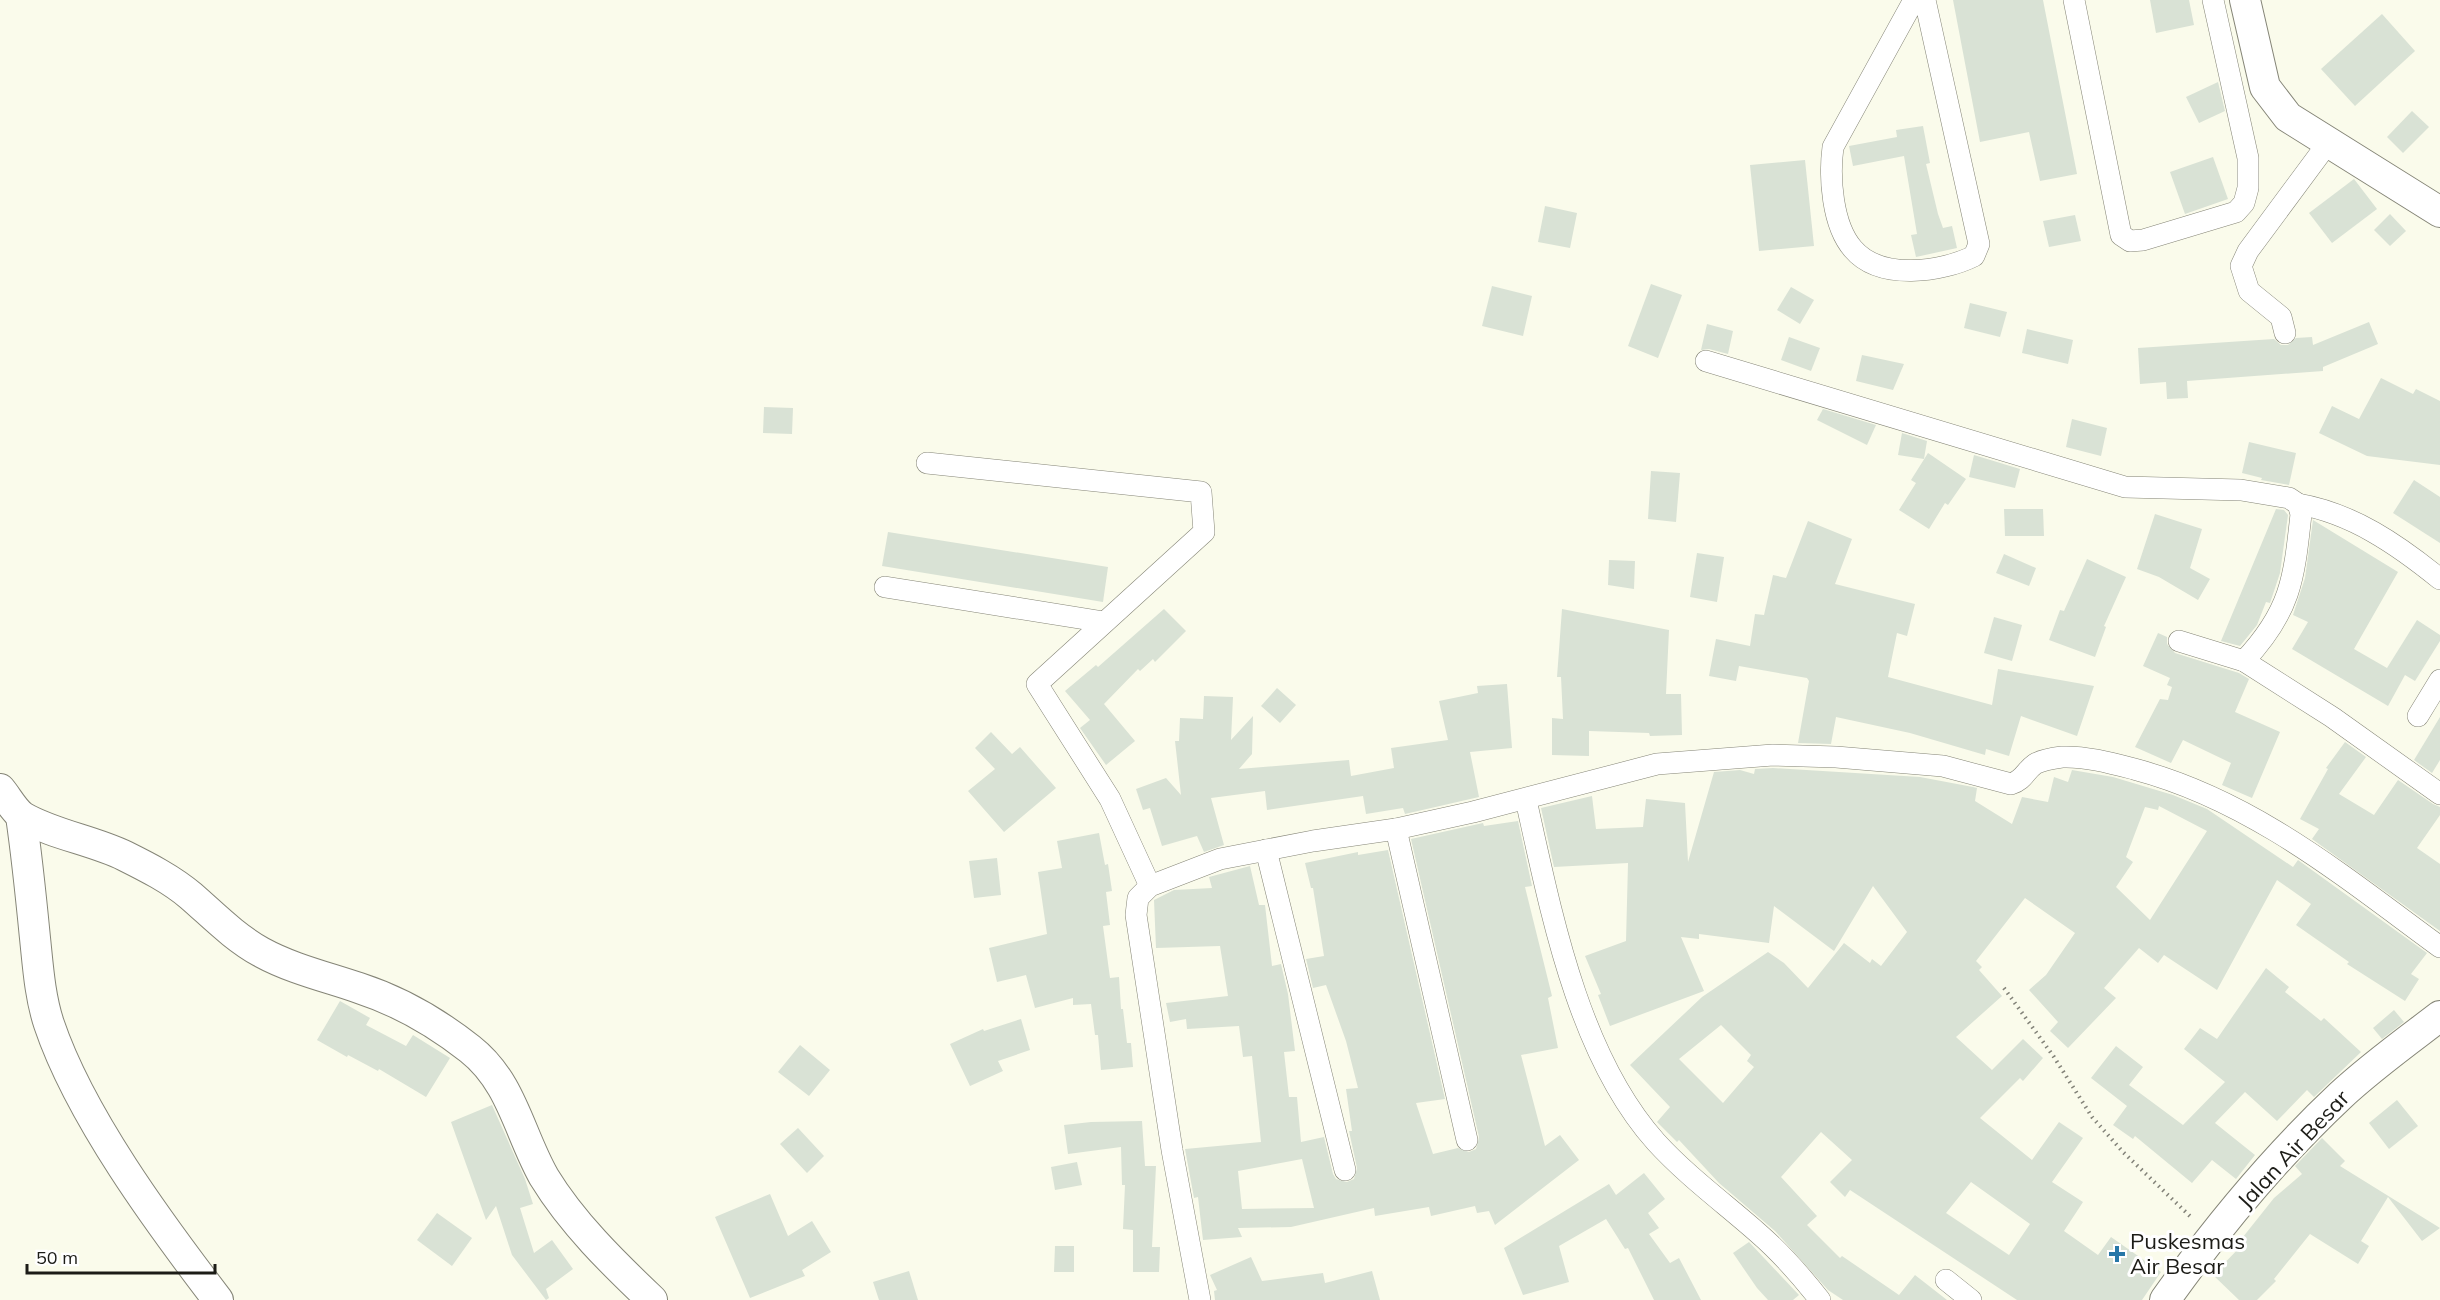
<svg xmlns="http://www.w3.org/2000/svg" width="2440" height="1300" font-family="Mulish,sans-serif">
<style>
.building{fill:#d9e2d5;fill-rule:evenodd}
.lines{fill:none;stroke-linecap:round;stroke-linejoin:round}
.street-casing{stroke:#858577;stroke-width:22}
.secondary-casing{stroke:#858577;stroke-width:32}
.path{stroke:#828278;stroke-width:4;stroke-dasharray:1.5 4.5;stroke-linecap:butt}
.street{stroke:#fff;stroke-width:21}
.secondary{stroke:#fff;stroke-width:30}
.poi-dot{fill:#2777a8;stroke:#fff;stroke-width:2}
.labels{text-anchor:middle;stroke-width:6;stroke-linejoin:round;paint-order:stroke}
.street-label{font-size:22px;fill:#1c1c17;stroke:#fff}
.poi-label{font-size:22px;fill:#1c1c17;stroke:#fff;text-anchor:start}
</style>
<rect width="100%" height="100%" fill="#fafbeb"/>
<g class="building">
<polygon points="1953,0 2043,0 2077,174 2040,181 2029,132 1980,142"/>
<polygon points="2150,0 2189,0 2194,25 2156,33"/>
<polygon points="2382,14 2415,51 2355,106 2321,69"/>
<polygon points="2218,82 2225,111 2199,123 2186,97"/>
<polygon points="2412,111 2429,127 2403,153 2387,137"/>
<polygon points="1923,126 1930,163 1926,164 1938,214 1943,228 1952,226 1957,248 1916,257 1911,235 1917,234 1904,156 1853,166 1849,146 1897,137 1896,130"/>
<polygon points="2213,157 2228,199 2185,214 2170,172"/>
<polygon points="1805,160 1814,246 1759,251 1750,165"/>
<polygon points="2354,179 2377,209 2332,243 2309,213"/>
<polygon points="1545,206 1577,213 1570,248 1538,242"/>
<polygon points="2390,214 2406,231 2390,246 2374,230"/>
<polygon points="2075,215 2081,241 2049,247 2043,221"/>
<polygon points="1651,284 1682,295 1658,358 1628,346"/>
<polygon points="1492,286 1532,296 1523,336 1482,326"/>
<polygon points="1791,287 1814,300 1800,324 1777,310"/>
<polygon points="1970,303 2007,312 2000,337 1964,328"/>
<polygon points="2369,322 2378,344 2323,367 2323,371 2187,381 2188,398 2167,399 2166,382 2140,384 2138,348 2274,339 2281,345 2288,345 2296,338 2312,337 2313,345"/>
<polygon points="1707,324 1733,331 1728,354 1709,349 1701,350"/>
<polygon points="2027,329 2073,340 2068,364 2022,353"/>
<polygon points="1789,337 1820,348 1811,371 1781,360"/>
<polygon points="1862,355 1904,364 1893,390 1856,381"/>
<polygon points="2381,378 2413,394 2416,389 2440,401 2440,465 2367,456 2319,433 2332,406 2359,419"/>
<polygon points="764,407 793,408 792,434 763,433"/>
<polygon points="1823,409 1876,425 1867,445 1817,420"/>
<polygon points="2072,419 2107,428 2101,456 2066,447"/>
<polygon points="1902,433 1927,441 1924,459 1898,455"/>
<polygon points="2249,442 2296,453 2289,485 2261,480 2262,478 2242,473"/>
<polygon points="1928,453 1966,479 1948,505 1945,503 1929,529 1899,510 1916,483 1911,480"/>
<polygon points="1974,455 2020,469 2015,488 1969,477"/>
<polygon points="1651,471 1680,473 1676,522 1648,519"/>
<polygon points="2414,480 2440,497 2440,543 2393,513"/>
<polygon points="2004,509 2043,509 2044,536 2005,536"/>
<polygon points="2276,509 2284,510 2288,515 2280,573 2270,603 2266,602 2257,625 2240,646 2221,641"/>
<polygon points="2155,514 2202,529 2190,568 2210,579 2198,600 2159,577 2137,569"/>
<polygon points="2313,520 2398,572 2354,649 2387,668 2417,620 2440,635 2440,641 2415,681 2405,675 2388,706 2292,649 2308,622 2293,615 2305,578"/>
<polygon points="1808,521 1852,539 1835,584 1915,604 1907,636 1897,633 1888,677 1992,705 1998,669 2094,686 2077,736 2021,716 2009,756 1986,749 1985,755 1910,733 1836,717 1831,744 1798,743 1809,681 1807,678 1739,666 1736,681 1709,676 1716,639 1750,646 1755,614 1764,615 1773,575 1786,578"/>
<polygon points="888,532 1108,567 1103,602 882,566"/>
<polygon points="1697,553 1724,557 1717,602 1690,597"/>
<polygon points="2004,554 2036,568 2029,586 1996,573"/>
<polygon points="2087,559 2126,577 2104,626 2106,627 2095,657 2049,640 2060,610 2064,611"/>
<polygon points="1609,560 1635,561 1634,589 1608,585"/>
<polygon points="1164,609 1186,631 1155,662 1153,659 1140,671 1138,669 1104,704 1135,741 1106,765 1080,728 1090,720 1065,691 1096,665 1098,667"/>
<polygon points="1562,609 1669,630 1666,694 1681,694 1682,735 1650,736 1649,733 1589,731 1589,756 1552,755 1552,718 1563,719 1561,677 1557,677"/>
<polygon points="1994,617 2022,625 2012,661 1984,653"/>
<polygon points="2158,633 2167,637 2167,644 2175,653 2239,673 2249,679 2235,712 2280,732 2252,798 2222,785 2231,763 2183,740 2171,763 2135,747 2160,699 2168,700 2172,687 2167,685 2170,678 2143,666"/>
<polygon points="1507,684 1512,748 1470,752 1479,797 1405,814 1403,808 1366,814 1363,796 1267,810 1265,791 1211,798 1224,845 1204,852 1197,836 1162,846 1150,808 1143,810 1136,789 1166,778 1181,795 1175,741 1179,741 1180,718 1203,719 1204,696 1233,697 1231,740 1253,716 1252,754 1239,769 1349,760 1351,776 1394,768 1391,748 1448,740 1439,701 1478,693 1477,686"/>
<polygon points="1277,688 1296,705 1280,723 1261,706"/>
<polygon points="2440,717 2440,760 2432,773 2414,760"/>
<polygon points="991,732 1012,754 1020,747 1056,788 1004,832 968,791 995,769 975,748"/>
<polygon points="2345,742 2366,757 2339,794 2374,815 2398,780 2433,804 2440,807 2440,815 2417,848 2440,864 2440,931 2312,839 2319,829 2300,819 2328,769 2326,768"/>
<path d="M1773,768L1920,777L1973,787L1977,788L1975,801L2012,824L2022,797L2048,802L2054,777L2068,782L2072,770L2113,777L2173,795L2207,809L2293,867L2298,860L2427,953L2411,974L2419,979L2405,1001L2347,964L2349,962L2296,925L2311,904L2277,880L2217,990L2164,955L2158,963L2139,948L2104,988L2116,998L2068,1048L2050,1031L2058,1022L2029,990L2046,975L2075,933L2025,898L1976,961L1982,967L1979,970L2002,996L1956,1037L1992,1070L2023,1039L2043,1058L2023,1081L2020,1078L1980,1118L2032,1160L2059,1122L2083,1138L2052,1182L2083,1202L2064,1231L2098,1255L2111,1237L2161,1272L2142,1300H2017L1850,1190L1845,1197L1830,1182L1852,1160L1821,1132L1781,1177L1817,1216L1807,1225L1840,1258L1842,1256L1899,1295L1915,1275L1947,1300H1843L1828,1290L1775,1231L1719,1183L1679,1140L1677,1142L1657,1122L1670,1107L1630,1065L1702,997L1768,952L1784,963L1808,988L1844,943L1870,963L1872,959L1881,966L1907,932L1873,886L1834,951L1774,906L1769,943L1699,934V939L1681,937L1704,991L1610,1026L1598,995L1601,994L1585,956L1626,941L1628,863L1554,867L1541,808L1592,796L1596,829L1643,827L1646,799L1685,803L1688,862L1714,772L1740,770L1754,774L1755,769ZM2159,806L2207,831L2150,920L2116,887L2133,862L2126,857L2145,807L2158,810ZM1721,1025L1751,1055L1747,1061L1754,1067L1723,1103L1679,1059ZM1971,1182L2030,1224L2009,1255L1946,1213Z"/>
<path d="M1518,821L1532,886L1525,887L1552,996L1548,998L1558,1048L1521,1055L1545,1146L1560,1135L1579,1160L1495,1225L1489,1211L1477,1213L1475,1206L1431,1216L1429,1207L1375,1216L1374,1208L1291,1227L1238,1228L1242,1237L1203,1240L1198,1197L1194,1198L1185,1149L1261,1142L1252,1056L1243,1057L1239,1026L1187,1029L1186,1019L1170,1022L1166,1003L1228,996L1220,946L1156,948L1154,900L1174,890L1212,888L1209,877L1250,866L1259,905H1265L1272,966L1281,964L1288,994L1295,1051L1284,1052L1289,1097H1297L1301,1142L1324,1137L1333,1174L1336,1179L1347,1182L1354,1179L1357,1168L1349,1131H1352L1346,1089L1358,1088L1346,1041L1326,985L1313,988L1306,959L1324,956L1313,888H1311L1305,863L1358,852V855L1388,850L1445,1099L1416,1103L1433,1154L1458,1148L1469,1152L1476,1149L1479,1137L1411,839L1483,823L1484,826ZM1302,1159L1314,1208L1242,1209L1238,1171Z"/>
<polygon points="1099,833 1105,865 1108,864 1112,891 1106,892 1110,925 1103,926 1110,978 1119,977 1121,1009 1123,1009 1127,1043 1131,1043 1133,1067 1101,1070 1098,1035 1095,1035 1091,1004 1073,1005 1073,998 1035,1008 1026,975 997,982 989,948 1047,934 1038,872 1062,868 1057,841"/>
<polygon points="997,858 1001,895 974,898 969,861"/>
<polygon points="2266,968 2289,987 2285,992 2321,1021 2324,1018 2361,1052 2314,1097 2307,1090 2277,1121 2245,1092 2215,1123 2255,1155 2236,1179 2212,1160 2192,1183 2135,1136 2133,1139 2113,1125 2127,1106 2091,1078 2116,1046 2143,1067 2129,1085 2183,1125 2225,1082 2184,1049 2200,1028 2217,1039"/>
<polygon points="340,1001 370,1018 366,1025 406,1046 413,1035 450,1058 426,1097 379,1069 378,1071 348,1055 347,1057 317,1040"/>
<polygon points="2394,1010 2404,1022 2382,1039 2373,1028"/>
<polygon points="1021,1019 1030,1050 998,1061 1003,1071 970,1086 950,1044 983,1029 984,1031"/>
<polygon points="800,1045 830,1070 809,1096 778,1072"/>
<polygon points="2397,1100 2418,1126 2389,1149 2369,1123"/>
<polygon points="492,1105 525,1179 533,1204 520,1208 534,1253 552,1240 573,1269 546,1289 549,1298 546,1300 512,1255 496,1206 486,1220 451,1122"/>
<polygon points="1142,1121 1145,1166 1156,1166 1152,1247 1160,1247 1159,1272 1133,1272 1133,1230 1123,1229 1125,1185 1122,1185 1121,1147 1068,1154 1064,1125 1091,1122"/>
<polygon points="798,1128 824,1156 807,1173 780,1144"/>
<polygon points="2322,1138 2345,1161 2340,1166 2440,1228 2422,1241 2388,1197 2361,1241 2369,1246 2358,1264 2310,1234 2274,1279 2276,1281 2257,1300 2239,1300 2213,1275 2242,1245 2239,1242 2274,1198 2302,1174 2295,1166"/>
<polygon points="1077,1162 1082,1185 1055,1190 1051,1167"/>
<polygon points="1644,1173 1665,1199 1648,1213 1659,1228 1649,1234 1670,1263 1679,1258 1701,1300 1654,1300 1628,1248 1625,1249 1606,1219 1559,1246 1569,1282 1523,1295 1504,1248 1609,1184 1616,1195"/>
<polygon points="770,1194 788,1236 812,1221 831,1252 802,1270 805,1276 750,1298 715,1217"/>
<polygon points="437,1213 472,1238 452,1266 417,1240"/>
<polygon points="1749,1242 1799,1295 1793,1300 1768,1300 1757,1288 1733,1253"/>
<polygon points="1055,1246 1074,1246 1074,1272 1054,1272"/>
<polygon points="1251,1257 1262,1281 1323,1273 1325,1283 1372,1271 1380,1300 1215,1300 1214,1291 1217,1290 1210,1275"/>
<polygon points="909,1271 918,1300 879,1300 873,1282"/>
</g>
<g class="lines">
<defs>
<g id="street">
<path d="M1914,0L1833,147C1829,177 1832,225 1853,249C1880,281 1942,272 1974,256L1979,244L1925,0"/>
<polyline points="2074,0 2121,235 2130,241 2143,240 2236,212 2244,203 2248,188 2248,158 2213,0"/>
<polyline points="2285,333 2281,317 2249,291 2241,266 2248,251 2328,143"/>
<path d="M1706,361L2125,487L2241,490L2289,498L2298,504L2301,514C2294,579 2291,611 2244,661"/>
<polyline points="927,463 1201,492 1204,532 1037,684 1110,799 1150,886"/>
<path d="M2298,504C2352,513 2398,545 2440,579"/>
<polyline points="885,587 1104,622"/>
<polyline points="2179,641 2244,661 2332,717 2440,794"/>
<polyline points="2418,716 2440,680"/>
<path d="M1526,800C1551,912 1578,1055 1656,1142C1687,1176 1724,1203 1758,1233C1781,1253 1802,1277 1820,1300"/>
<polyline points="1396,829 1467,1140"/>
<polyline points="1266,850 1345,1170"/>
<polyline points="1946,1280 1971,1300"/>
<path d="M1200,1300L1172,1150L1136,915L1138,898L1150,886L1220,859L1313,841L1396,829L1473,812L1657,764L1773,755L1836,757L1943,766L2011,784C2024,780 2025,771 2035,764C2042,760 2054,758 2062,757C2085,756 2111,763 2134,769C2252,800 2343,876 2440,947"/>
</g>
<g id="secondary">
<polyline points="2245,0 2265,87 2288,117 2440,212"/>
<path d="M0,789C7,797 14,811 23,817C54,835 92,840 125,856C147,867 171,879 191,896C214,916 234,937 261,952C292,969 327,977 359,988C399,1001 437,1023 470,1049C512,1082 519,1133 544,1177C572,1223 613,1263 652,1300"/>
<path d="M21,816C27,857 31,897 35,938C38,967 40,997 49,1024C80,1116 159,1223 218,1300"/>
<path d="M2165,1300C2217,1227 2275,1157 2340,1096C2371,1067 2406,1042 2440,1016"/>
</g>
</defs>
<use href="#street" class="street-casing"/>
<use href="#secondary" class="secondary-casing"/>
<polyline class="path" points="2004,988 2054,1057 2092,1117 2123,1152 2193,1219"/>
<use href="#street" class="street"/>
<use href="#secondary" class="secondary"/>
</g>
<path class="poi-dot" d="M2114 1245h6v6h6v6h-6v6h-6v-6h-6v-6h6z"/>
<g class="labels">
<g class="street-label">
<text transform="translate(2293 1149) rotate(-47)" y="8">Jalan Air Besar</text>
</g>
<g class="poi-label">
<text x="2130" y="1249">Puskesmas<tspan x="2130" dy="25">Air Besar</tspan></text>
</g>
</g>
<path d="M27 1264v9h188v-9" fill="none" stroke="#1c1c17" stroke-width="3"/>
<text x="36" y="1264" font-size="18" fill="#1c1c17" stroke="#ffffff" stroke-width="4.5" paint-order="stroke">50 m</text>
</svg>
